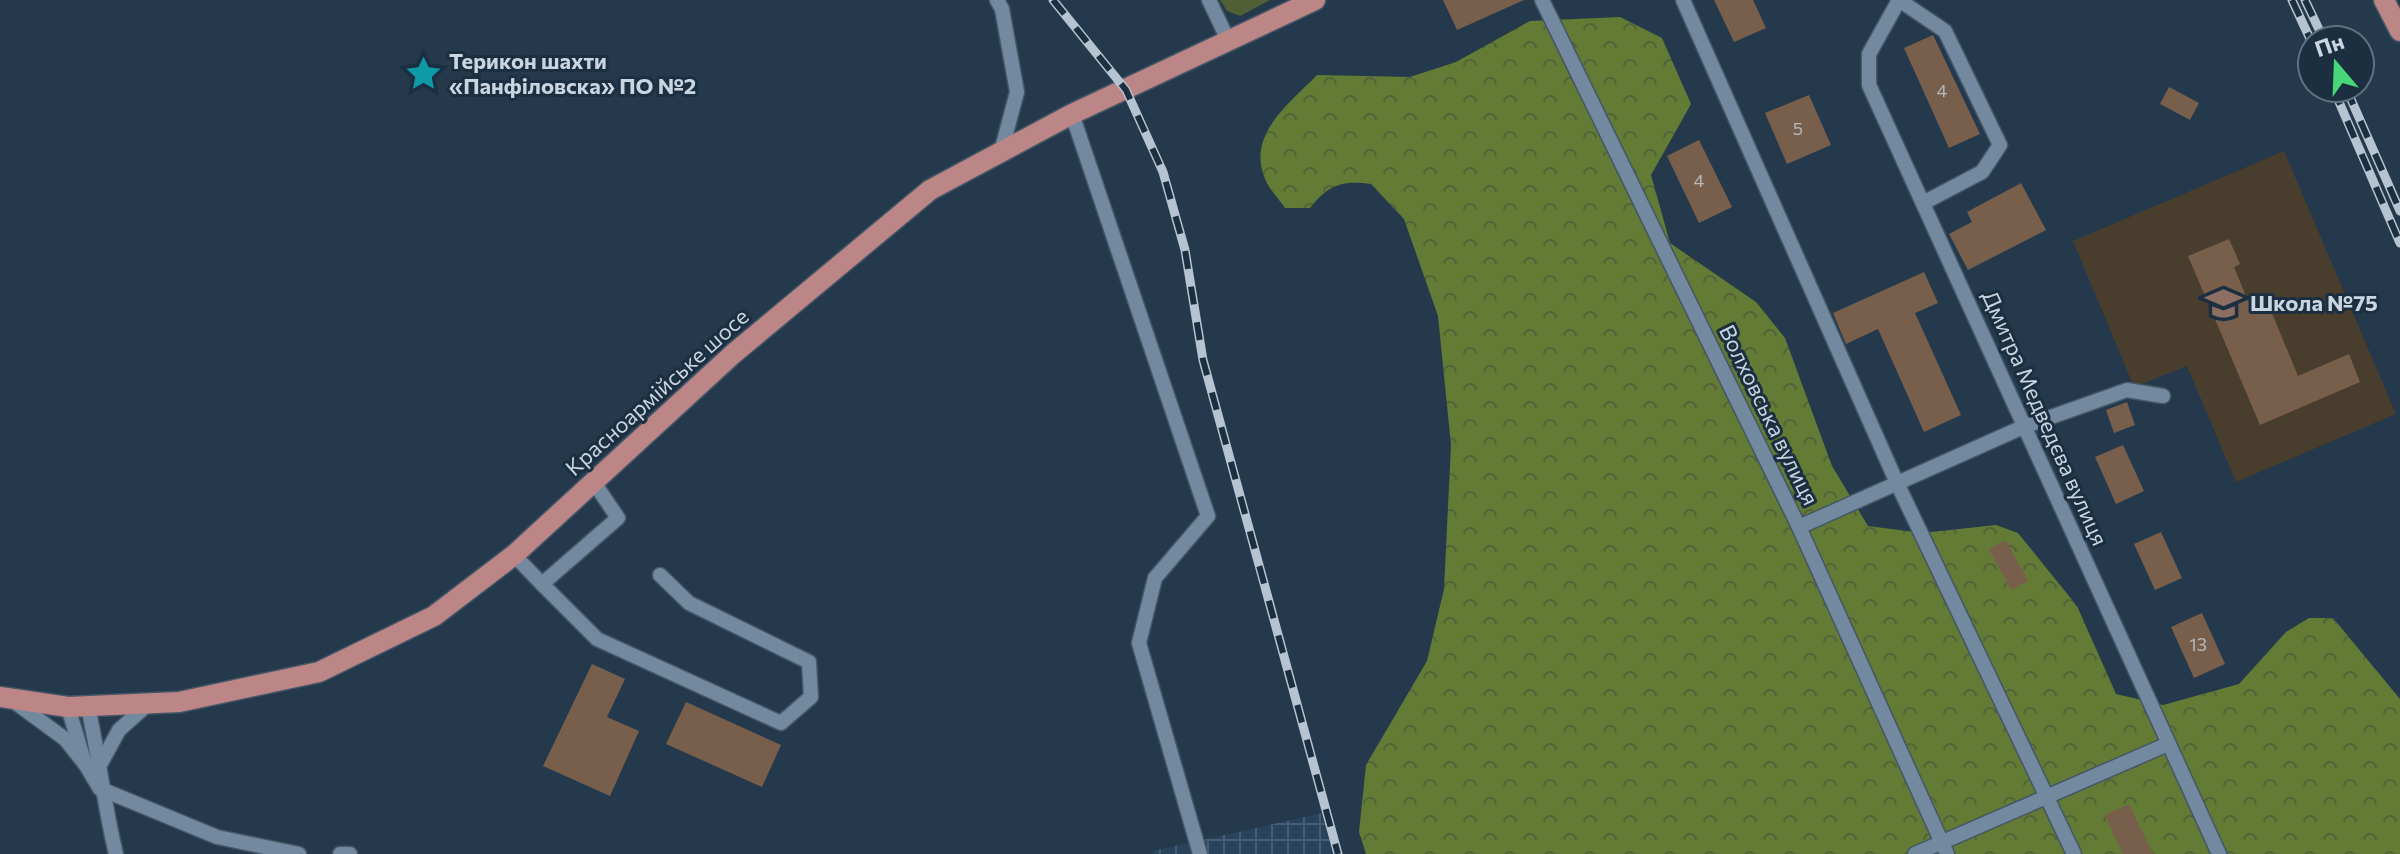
<svg xmlns="http://www.w3.org/2000/svg" width="2400" height="854" font-family="Commissioner,sans-serif">
<style>
.industrial{fill:url(#industrial-grid)}
.education{fill:#493d2d}
.green{fill:#515f37}
.forest{fill:url(#forest-crowns)}
.building{fill:#785f4c}
.lines{fill:none;stroke-linecap:round;stroke-linejoin:round}
.minor-casing{stroke:#455666;stroke-width:17}
.major-casing{stroke:#455666;stroke-width:23}
.minor{stroke:#72899f;stroke-width:14}
.major{stroke:#bc8586;stroke-width:20}
.rail-casing{stroke:#b6c3d0;stroke-width:9}
.rail{stroke:#1b2f41;stroke-width:6;stroke-dasharray:18;stroke-linecap:butt}
.labels{text-anchor:middle;stroke-width:6;stroke-linejoin:round;paint-order:stroke}
.number-label{font-size:18px;fill:#b5b8bc}
.poi-label{font-size:22px;font-weight:bold;fill:#c9d5e1;stroke:#1b2f41;text-anchor:start}
.street-label{font-size:22px;fill:#c9d5e1;stroke:#1b2f41}
</style>
<defs>
<pattern id="industrial-grid" width="8" height="8" patternUnits="userSpaceOnUse" patternTransform="scale(2)"><rect width="8" height="8" fill="#29435c"/><path d="M0 4h8M4 0v8" fill="none" stroke="#475d73"/></pattern>
<pattern id="forest-crowns" width="20" height="18" patternUnits="userSpaceOnUse" patternTransform="scale(2)"><rect width="20" height="18" fill="#637b34"/><path d="M2 6a3 3 0 1 1 6 0M12 15a3 3 0 1 1 6 0" fill="none" stroke="#53633a"/></pattern>
</defs>
<rect width="100%" height="100%" fill="#24394c"/>
<polygon class="industrial" points="1327,812 1337,854 1154,854 1153,851"/>
<polygon class="education" points="2284,151 2396,414 2236,482 2187,366 2134,387 2073,241"/>
<polygon class="green" points="1220,0 1270,0 1240,16 1227,11"/>
<path class="forest" d="M1620,17L1662,38L1691,104L1651,175L1670,243L1756,302L1785,338L1832,466L1868,526L1922,533L1996,525L2018,533L2077,606L2116,694L2163,705L2239,684L2286,632L2309,618H2333L2400,699V854H1366L1359,832L1366,765L1427,661L1444,589L1451,445L1438,316L1404,219L1371,184C1342,180 1328,185 1310,208H1285C1279,199 1267,187 1264,176C1248,133 1290,103 1317,75L1410,77L1456,62L1530,21Z"/>
<g class="building">
<polygon points="1443,0 1524,0 1457,30"/>
<polygon points="1714,0 1753,0 1766,28 1734,42"/>
<polygon points="1933,35 1980,134 1949,148 1904,48"/>
<polygon points="2169,87 2199,103 2190,120 2160,104"/>
<polygon points="1809,95 1831,145 1787,164 1765,113"/>
<polygon points="1699,140 1732,207 1699,223 1667,156"/>
<polygon points="2021,183 2046,230 1968,270 1949,234 1972,222 1967,212"/>
<polygon points="2229,239 2240,264 2234,267 2248,301 2264,294 2298,376 2349,354 2360,382 2260,425 2188,256"/>
<polygon points="1924,272 1938,303 1915,313 1961,415 1924,432 1878,329 1846,344 1833,313"/>
<polygon points="2127,402 2135,425 2114,433 2106,410"/>
<polygon points="2123,445 2144,491 2116,504 2095,457"/>
<polygon points="2161,532 2182,578 2155,590 2134,544"/>
<polygon points="2006,540 2028,581 2011,590 1989,549"/>
<polygon points="2202,613 2225,664 2194,678 2171,627"/>
<polygon points="592,664 625,679 607,717 639,731 610,796 543,766"/>
<polygon points="686,702 781,745 762,787 666,744"/>
<polygon points="2129,804 2153,854 2123,854 2105,815"/>
</g>
<g class="lines">
<defs>
<g id="minor">
<polyline points="997,0 1002,9 1017,92 1001,152"/>
<polyline points="1209,0 1229,42"/>
<polyline points="1542,0 1799,527 1947,854"/>
<polyline points="1683,0 1897,483 2074,854"/>
<polyline points="1072,114 1208,516 1155,578 1139,643 1200,854"/>
<polyline points="1925,202 1982,172 2000,145 1945,31 1899,0 1869,54 1869,85 2219,854"/>
<polyline points="1799,527 2023,427 2127,390 2163,396"/>
<polyline points="514,555 542,584 618,518 593,481"/>
<polyline points="542,584 597,639 781,723 811,697 809,662 689,603 660,575"/>
<polyline points="12,700 65,739 85,764"/>
<polyline points="68,707 85,764 100,789"/>
<path d="M88,707C99,756 104,805 116,854"/>
<polyline points="101,763 119,730 147,705"/>
<polyline points="101,789 217,837 299,854"/>
<polyline points="340,854 350,854"/>
<polyline points="1915,854 2168,744"/>
</g>
<g id="major">
<polyline points="2384,0 2400,31"/>
<polyline points="0,697 68,707 179,702 319,672 434,616 514,555 733,354 930,190 1072,114 1315,0"/>
</g>
</defs>
<use href="#minor" class="minor-casing"/>
<use href="#major" class="major-casing"/>
<use href="#minor" class="minor"/>
<use href="#major" class="major"/>
<defs>
<g id="rail">
<polyline points="1053,0 1126,90 1163,172 1185,250 1203,360 1338,854"/>
<polyline points="2292,0 2312,43"/>
<polyline points="2305,0 2324,40"/>
<polyline points="2333,88 2400,243"/>
<polyline points="2346,88 2400,211"/>
</g>
</defs>
<use href="#rail" class="rail-casing"/>
<use href="#rail" class="rail"/>
</g>
<defs>
<symbol id="sight-bare" viewBox="-9 -9 18 18"><path d="M0-6L1.8-2.2L6-1.7L2.9 1.2L3.7 5.4L0 3.3L-3.7 5.4L-2.9 1.2L-6-1.7L-1.8-2.2Z" fill="#0f9aa8" stroke="#1b2f41" stroke-width="2.5" paint-order="stroke"/></symbol>
<symbol id="school-bare" viewBox="-9 -9 18 18"><path d="M0-5L7-2L0 1L-7-2ZM-4 1L0 2.5L4 1V4Q0 6-4 4Z" fill="#8d6e63" stroke="#1b2f41" stroke-width="2.5" paint-order="stroke"/></symbol>
</defs>
<g fill-rule="evenodd">
<use href="#sight-bare" x="398" y="48" width="51" height="51"/>
<use href="#school-bare" x="2198" y="278" width="51" height="51"/>
</g>
<g class="labels">
<g class="number-label">
<text x="1942" y="97">4</text>
<text x="1798" y="135">5</text>
<text x="1699" y="187">4</text>
<text x="2198" y="651">13</text>
</g>
<g class="poi-label">
<text x="449" y="69">Терикон шахти<tspan x="449" dy="25">«Панфiловска» ПО №2</tspan></text>
<text x="2250" y="311">Школа №75</text>
</g>
<g class="street-label">
<text transform="translate(657 392) rotate(-42)" y="8">Красноармійське шосе</text>
<text transform="translate(1769 415) rotate(64)" y="8">Волховська вулиця</text>
<text transform="translate(2045 418) rotate(66)" y="8">Дмитра Медведєва вулиця</text>
</g>
</g>
<g transform="translate(2336 64) rotate(341)"><circle r="38" fill="#1b2f41" stroke="#617181" stroke-width="2"/>
<path d="M0-6L14 30L0 20L-14 30Z" fill="#48d778"/>
<text y="-12" font-size="22" font-weight="bold" text-anchor="middle" fill="#c9d5e1">Пн</text>
</g>
</svg>
